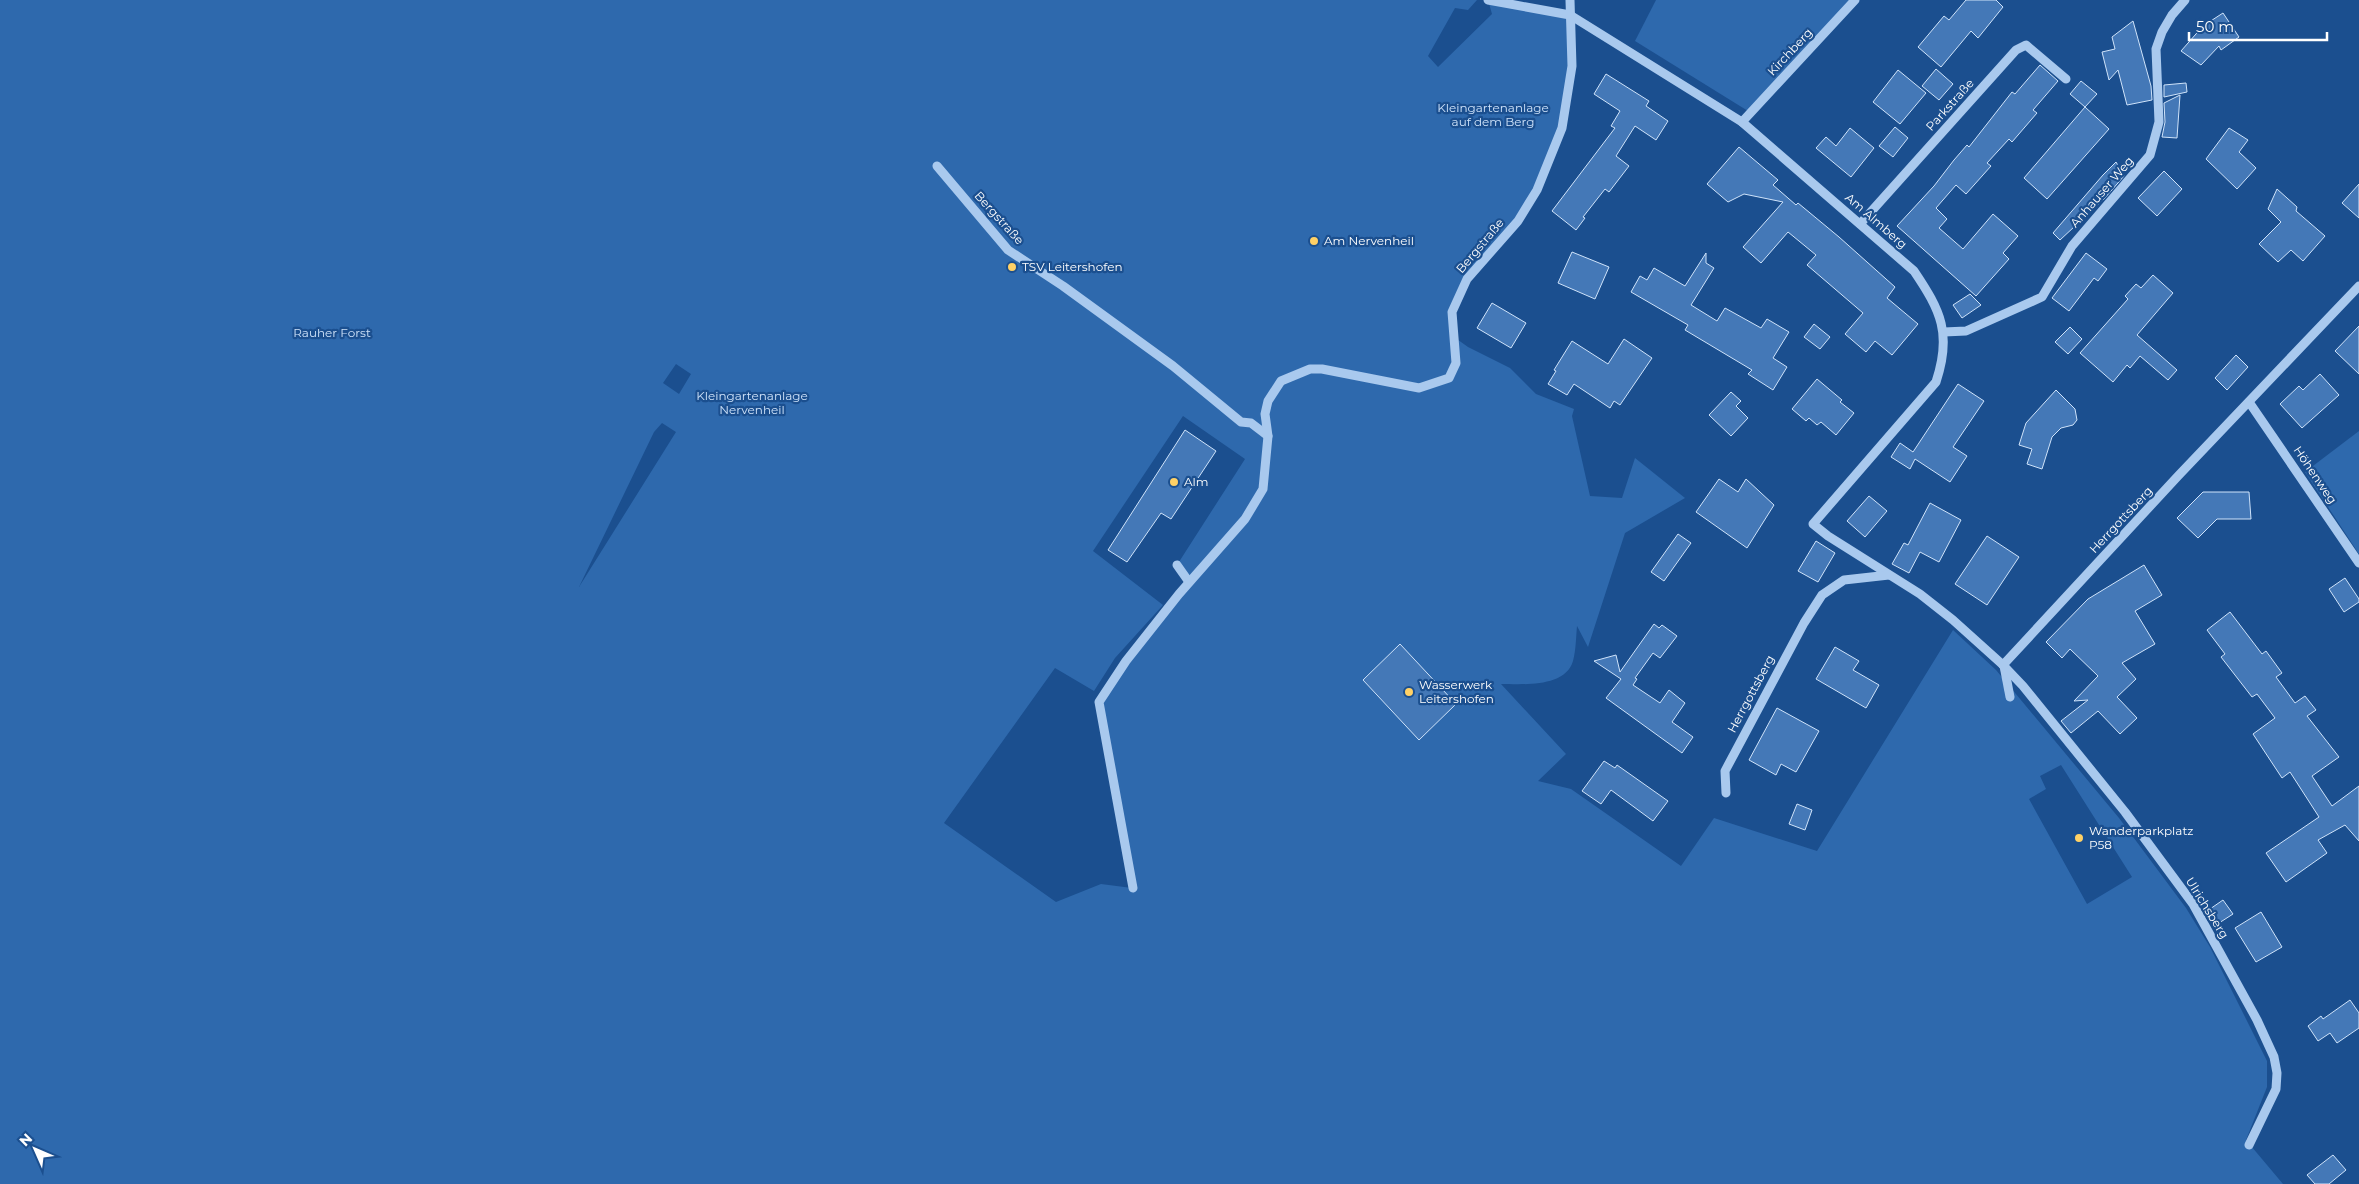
<svg xmlns="http://www.w3.org/2000/svg" width="2359" height="1184" font-family="Montserrat,sans-serif">
<style>
.green{fill:#2e69ad;fill-rule:evenodd}
.building{fill:#4478b7;stroke:#cfe3fa}
.lines{fill:none;stroke-linecap:round;stroke-linejoin:round}
.minor{stroke:#a9c9ee;stroke-width:9}
.poi-dot{fill:#ffd166;stroke:#1b4f8f;stroke-width:2}
.labels{text-anchor:middle;stroke-width:4.5;stroke-linejoin:round;paint-order:stroke}
.street-label{font-size:12px;fill:#fff;stroke:#1b4f8f}
.park-label{font-size:12px;fill:#cfe3fa;stroke:#1b4f8f}
.poi-label{font-size:12px;fill:#fff;stroke:#1b4f8f;text-anchor:start}
</style>
<rect width="100%" height="100%" fill="#1b4f8f"/>
<g class="green">
<path d="M0,0H1477L1468,10L1455,8L1428,56L1438,67L1492,14L1488,0L1570,15L1572,66L1562,128L1537,190L1467,279L1452,311L1454,337L1468,347L1510,368L1536,394L1574,409L1572,416L1590,496L1622,498L1635,458L1685,498L1625,533L1588,647L1577,626C1576,637 1576,650 1573,661C1565,688 1522,684 1501,684L1566,754L1538,781L1571,789L1681,866L1714,818L1817,851L1953,630L1996,670L2119,818L2186,908L2210,947L2267,1061V1087L2246,1140L2283,1184H0ZM676,364L691,374L679,394L663,383ZM1183,416L1245,459L1177,565L1189,582L1099,702L1132,888L1101,884L1056,902L944,823L1055,668L1094,691L1115,658L1163,605L1093,551ZM662,423L676,432L579,587L654,432ZM2061,765L2132,877L2087,904L2029,799L2046,789L2040,776Z"/>
<polygon points="1656,0 1850,0 1748,111 1635,41"/>
<polygon points="2359,431 2359,554 2305,472"/>
</g>
<g class="building">
<polygon points="1966,0 1996,0 2003,7 1978,38 1971,31 1941,67 1918,47 1944,16 1949,20"/>
<polygon points="2223,13 2239,37 2221,50 2219,46 2201,65 2181,51 2203,26"/>
<polygon points="2133,21 2151,86 2152,100 2127,105 2118,70 2109,80 2102,52 2115,49 2112,37"/>
<polygon points="2040,65 2058,81 2033,110 2037,113 2012,142 2009,139 1987,163 1991,166 1966,194 1956,185 1936,208 1947,219 1939,228 1963,249 1993,214 2018,236 2003,253 2009,259 1976,296 1897,226 1934,186 1954,160 1967,145 1969,147 2012,92 2015,94"/>
<polygon points="1936,69 1953,84 1939,100 1922,86"/>
<polygon points="1898,70 1926,93 1900,124 1873,102"/>
<polygon points="1606,74 1649,101 1646,106 1668,121 1656,140 1635,126 1616,156 1629,166 1609,192 1605,189 1583,217 1585,218 1576,230 1552,211 1615,128 1611,126 1620,111 1594,94"/>
<polygon points="2081,81 2097,94 2085,107 2109,129 2047,199 2024,178 2085,107 2070,94"/>
<polygon points="2186,83 2187,92 2164,97 2164,85"/>
<polygon points="2180,95 2177,138 2162,137 2165,122 2164,103"/>
<polygon points="1895,127 1908,138 1893,157 1879,146"/>
<polygon points="1850,128 1874,148 1851,177 1816,148 1826,137 1836,146"/>
<polygon points="2229,128 2248,140 2239,152 2256,168 2237,189 2206,159"/>
<polygon points="1739,147 1778,180 1773,185 1796,205 1798,203 1839,237 1895,287 1887,298 1918,324 1892,355 1875,341 1866,352 1845,334 1863,313 1807,265 1816,255 1788,232 1761,263 1743,247 1783,202 1744,194 1728,202 1707,184"/>
<polygon points="2116,162 2124,176 2104,199 2060,240 2053,233 2103,175"/>
<polygon points="2164,171 2182,189 2157,216 2138,198"/>
<polygon points="2359,184 2359,218 2342,203"/>
<polygon points="2277,189 2297,207 2296,211 2325,236 2303,261 2291,250 2278,262 2259,244 2281,222 2268,209"/>
<polygon points="1572,252 1609,267 1595,299 1558,283"/>
<polygon points="1706,253 1706,263 1714,268 1691,305 1717,321 1725,308 1761,328 1767,319 1789,332 1773,358 1787,367 1773,390 1748,374 1752,370 1685,330 1688,325 1631,292 1640,276 1647,280 1654,268 1685,286"/>
<polygon points="2086,253 2107,269 2098,281 2094,278 2069,311 2052,298"/>
<polygon points="2153,275 2173,293 2137,335 2177,370 2168,380 2140,356 2130,368 2127,365 2113,382 2080,353 2128,299 2125,296 2136,284 2141,288"/>
<polygon points="1970,294 1981,305 1962,318 1953,305"/>
<polygon points="1492,303 1526,323 1511,348 1477,328"/>
<polygon points="1814,324 1830,337 1820,349 1804,337"/>
<polygon points="2359,326 2359,374 2335,351"/>
<polygon points="2070,327 2082,339 2068,354 2055,342"/>
<polygon points="1624,339 1652,358 1620,405 1614,401 1610,408 1574,384 1567,395 1548,384 1556,371 1554,370 1572,341 1608,364"/>
<polygon points="2236,355 2248,367 2227,390 2215,378"/>
<polygon points="2320,374 2339,395 2302,428 2280,404 2299,386 2303,390"/>
<polygon points="1817,379 1842,400 1840,402 1854,413 1836,435 1821,422 1817,425 1809,418 1806,421 1792,409"/>
<polygon points="1958,384 1984,401 1953,447 1967,456 1950,482 1915,459 1910,469 1891,457 1900,443 1913,452"/>
<polygon points="2056,390 2075,409 2077,420 2073,425 2061,428 2052,437 2042,469 2027,464 2032,449 2019,445 2026,423"/>
<polygon points="1731,392 1741,401 1736,406 1748,418 1731,436 1709,415"/>
<polygon points="1185,430 1216,451 1171,519 1161,513 1127,562 1108,550"/>
<polygon points="1719,479 1738,492 1746,479 1774,505 1747,548 1696,512"/>
<polygon points="2203,492 2249,492 2251,519 2217,519 2198,538 2177,518"/>
<polygon points="1869,496 1887,511 1865,537 1847,521"/>
<polygon points="1930,503 1961,520 1939,562 1920,552 1909,573 1892,564 1904,543 1908,545"/>
<polygon points="1678,534 1691,543 1664,581 1651,572"/>
<polygon points="1987,536 2019,557 1987,605 1955,584"/>
<polygon points="1816,541 1835,553 1818,582 1798,571"/>
<polygon points="2144,565 2162,595 2135,611 2155,644 2122,663 2136,679 2117,697 2137,718 2120,734 2098,711 2071,733 2061,721 2088,700 2074,701 2098,676 2070,649 2062,658 2046,642 2088,599"/>
<polygon points="2345,578 2359,599 2359,602 2344,612 2329,589"/>
<polygon points="2230,612 2262,654 2266,651 2282,673 2276,677 2295,703 2305,696 2316,710 2307,716 2339,757 2312,776 2332,806 2359,786 2359,841 2345,825 2318,840 2327,853 2286,882 2266,853 2319,817 2290,772 2282,778 2253,734 2275,718 2257,694 2252,697 2221,657 2225,654 2207,630"/>
<polygon points="1654,624 1659,628 1662,625 1677,636 1660,658 1653,653 1635,678 1637,679 1633,685 1660,703 1669,690 1685,703 1672,722 1693,737 1682,753 1606,698 1621,679 1594,661 1616,655 1620,672"/>
<polygon points="1400,644 1456,704 1419,740 1363,680"/>
<polygon points="1835,647 1859,661 1853,670 1879,685 1866,708 1816,679"/>
<polygon points="1777,708 1819,731 1796,772 1781,764 1776,775 1749,760"/>
<polygon points="1604,761 1615,768 1617,765 1668,801 1653,821 1611,790 1601,804 1582,791"/>
<polygon points="1797,804 1812,810 1805,830 1789,824"/>
<polygon points="2223,900 2233,914 2219,923 2210,909"/>
<polygon points="2261,912 2282,947 2256,962 2235,928"/>
<polygon points="2350,1000 2359,1013 2359,1028 2337,1043 2330,1033 2318,1041 2308,1026 2321,1016 2323,1019"/>
<polygon points="2333,1155 2346,1170 2329,1184 2315,1184 2307,1175"/>
</g>
<g class="lines">
<g class="minor">
<path d="M1488,0L1570,15L1742,122L1914,271C1941,311 1952,334 1936,382L1813,524L1828,536L1920,594L1953,620L2003,665L2023,686L2125,812L2193,904L2257,1020L2274,1057L2277,1073L2276,1089L2249,1145"/>
<polyline points="1742,122 1855,0"/>
<polyline points="937,166 1008,250 1063,286 1173,366 1241,422 1251,423 1268,436"/>
<polyline points="1860,224 2016,50 2026,45 2066,79"/>
<polyline points="1944,332 1966,331 2042,297 2072,246 2150,155 2159,122 2156,49 2162,32 2172,15 2185,0"/>
<polyline points="2249,402 2359,563"/>
<polyline points="1177,565 1189,582"/>
<polyline points="2003,665 2178,476 2359,286"/>
<polyline points="2004,666 2010,697"/>
<polyline points="1726,793 1725,771 1804,623 1822,595 1844,580 1889,575"/>
<polyline points="1133,888 1099,702 1126,661 1179,594 1245,519 1263,489 1268,436 1265,414 1268,401 1281,381 1310,369 1322,369 1419,388 1449,378 1456,363 1452,312 1467,279 1518,221 1537,190 1562,128 1572,66 1570,0"/>
</g>
</g>
<g class="poi-dot">
<circle cx="1314" cy="241" r="5"/>
<circle cx="1012" cy="267" r="5"/>
<circle cx="1174" cy="482" r="5"/>
<circle cx="1409" cy="692" r="5"/>
<circle cx="2079" cy="838" r="5"/>
</g>
<g class="labels">
<g class="street-label">
<text transform="translate(1790 52) rotate(-47)" y="4">Kirchberg</text>
<text transform="translate(1950 105) rotate(-48)" y="4">Parkstraße</text>
<text transform="translate(2102 192) rotate(-49)" y="4">Anhauser Weg</text>
<text transform="translate(999 218) rotate(48)" y="4">Bergstraße</text>
<text transform="translate(1876 221) rotate(41)" y="4">Am Almberg</text>
<text transform="translate(1480 246) rotate(-50)" y="4">Bergstraße</text>
<text transform="translate(2315 475) rotate(56)" y="4">Höhenweg</text>
<text transform="translate(2121 520) rotate(-47)" y="4">Herrgottsberg</text>
<text transform="translate(1751 694) rotate(-62)" y="4">Herrgottsberg</text>
<text transform="translate(2207 908) rotate(58)" y="4">Ulrichsberg</text>
</g>
<g class="park-label">
<text x="1493" y="112">Kleingartenanlage<tspan x="1493" dy="14">auf dem Berg</tspan></text>
<text x="332" y="337">Rauher Forst</text>
<text x="752" y="400">Kleingartenanlage<tspan x="752" dy="14">Nervenheil</tspan></text>
</g>
<g class="poi-label">
<text x="1324" y="245">Am Nervenheil</text>
<text x="1022" y="271">TSV Leitershofen</text>
<text x="1184" y="486">Alm</text>
<text x="1419" y="689">Wasserwerk<tspan x="1419" dy="14">Leitershofen</tspan></text>
<text x="2089" y="835">Wanderparkplatz<tspan x="2089" dy="14">P58</tspan></text>
</g>
</g>
<g transform="translate(35 1149) rotate(315)" stroke="#1b4f8f" stroke-width="4" paint-order="stroke">
<path d="M0-4L9 19L0 12L-9 19Z" fill="#ffffff"/>
<text y="-8" font-size="14" font-weight="bold" text-anchor="middle" fill="#ffffff">N</text>
</g>
<path d="M2189 32v8h138v-8" fill="none" stroke="#ffffff" stroke-width="2.5"/>
<text x="2196" y="32" font-size="15" fill="#ffffff" stroke="#1b4f8f" stroke-width="4" paint-order="stroke">50 m</text>
</svg>
